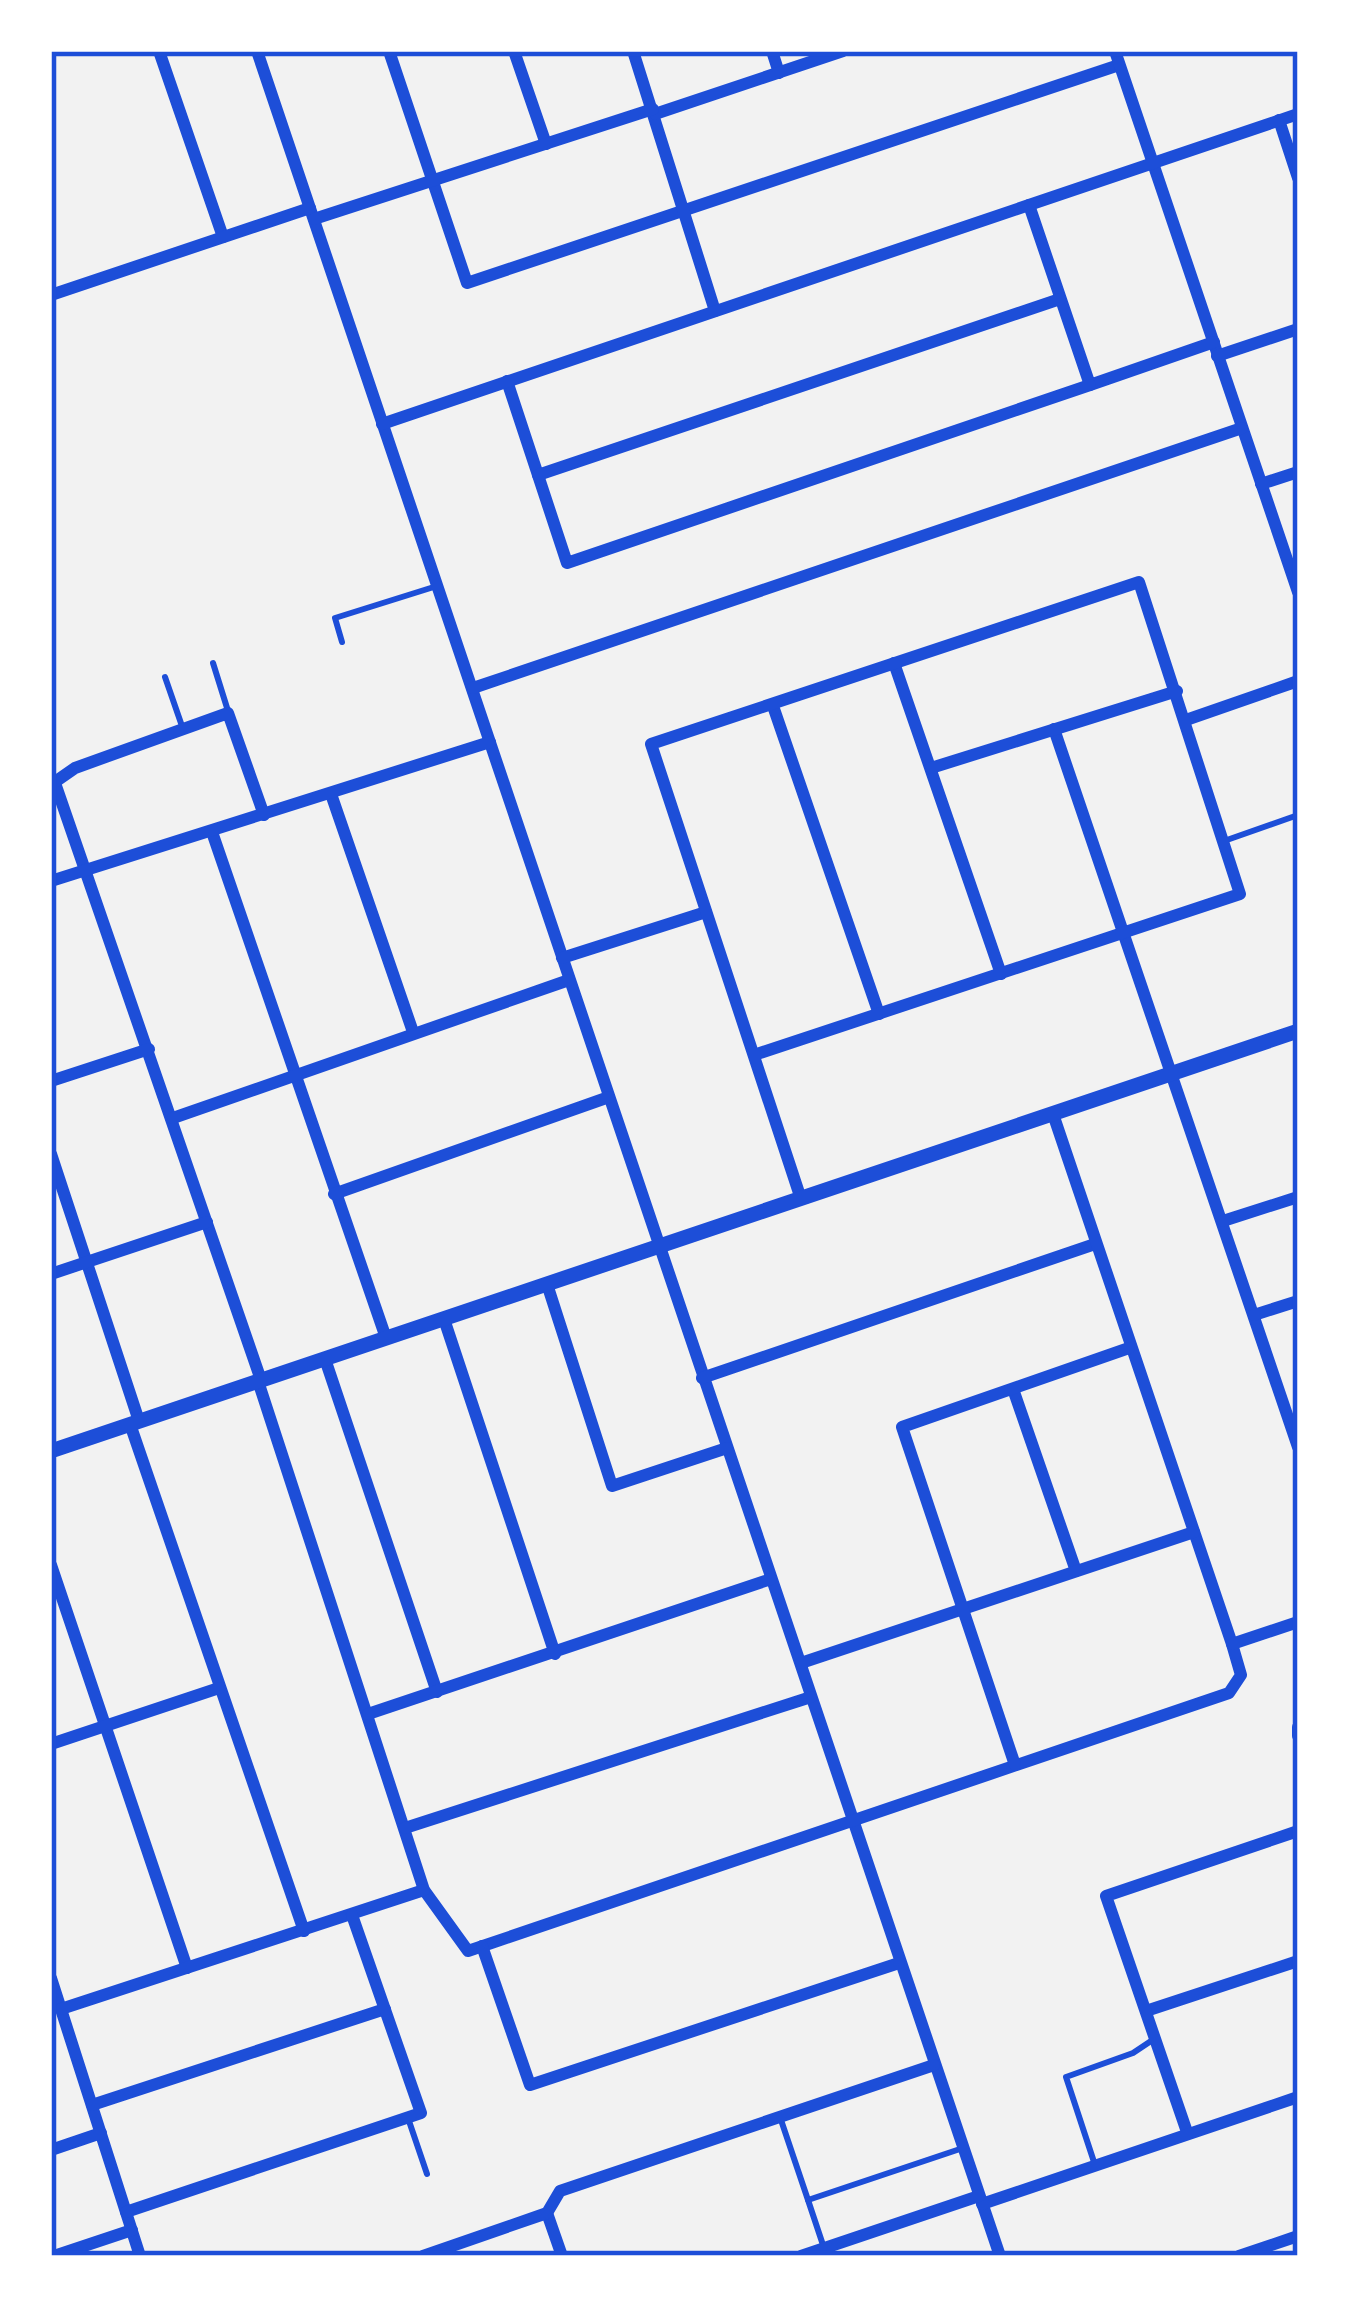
<svg xmlns="http://www.w3.org/2000/svg" width="1349" height="2307" font-family="'Varela Round',sans-serif">
<style>
.lines{fill:none;stroke-linecap:round;stroke-linejoin:round}
.service{stroke:#1d4ed8;stroke-width:6}
.minor{stroke:#1d4ed8;stroke-width:12}
.tertiary{stroke:#1d4ed8;stroke-width:15}
.neatline{fill:none;stroke:#1d4ed8;stroke-width:4.5}
</style>
<rect width="100%" height="100%" fill="#f2f2f2"/>
<g class="lines">
<g class="service">
<polyline points="342,642 335,618 437,586"/>
<polyline points="213,663 228,711"/>
<polyline points="165,677 183,729"/>
<polyline points="1224,841 1298,815"/>
<polyline points="780,2117 808,2200 960,2149"/>
<polyline points="409,2121 427,2174"/>
<polyline points="1095,2165 1066,2077 1133,2053 1154,2039"/>
<polyline points="808,2200 824,2248"/>
</g>
<g class="minor">
<polyline points="159,51 223,237"/>
<polyline points="257,51 1000,2256"/>
<polyline points="389,51 467,283 1119,65"/>
<polyline points="514,51 546,144"/>
<polyline points="633,51 715,311"/>
<polyline points="772,51 779,73"/>
<polyline points="1115,51 1298,592"/>
<polyline points="655,114 843,51"/>
<polyline points="1279,120 1298,178"/>
<polyline points="1029,205 1090,385 1214,342"/>
<polyline points="314,219 653,109"/>
<polyline points="51,295 310,208"/>
<polyline points="1217,356 1298,329"/>
<polyline points="507,381 567,563 1090,385"/>
<polyline points="382,424 1298,114"/>
<polyline points="538,475 1060,299"/>
<polyline points="1261,484 1298,472"/>
<polyline points="894,663 1001,974"/>
<polyline points="473,688 1242,428"/>
<polyline points="773,706 879,1014"/>
<polyline points="1186,720 1298,681"/>
<polyline points="1054,729 1298,1447"/>
<polyline points="931,768 1177,691"/>
<polyline points="55,783 261,1380"/>
<polyline points="52,784 75,768 228,713 264,815"/>
<polyline points="331,794 413,1032"/>
<polyline points="212,832 386,1338"/>
<polyline points="51,881 490,742"/>
<polyline points="562,958 706,912"/>
<polyline points="754,1055 1240,894 1139,582 651,744 801,1199"/>
<polyline points="51,1081 149,1049"/>
<polyline points="173,1118 569,980"/>
<polyline points="51,1154 139,1421"/>
<polyline points="334,1194 609,1097"/>
<polyline points="1223,1221 1298,1197"/>
<polyline points="51,1274 207,1222"/>
<polyline points="547,1284 612,1486 727,1448"/>
<polyline points="1254,1315 1298,1301"/>
<polyline points="444,1319 555,1654"/>
<polyline points="325,1359 437,1692"/>
<polyline points="702,1378 1095,1244"/>
<polyline points="258,1381 424,1890 468,1951 1229,1693 1241,1675 1232,1644 1053,1114"/>
<polyline points="1013,1389 1076,1571"/>
<polyline points="130,1424 304,1931"/>
<polyline points="51,1565 187,1968"/>
<polyline points="1232,1644 1298,1622"/>
<polyline points="801,1663 1194,1532"/>
<polyline points="368,1714 771,1579"/>
<polyline points="1298,1727 1298,1736"/>
<polyline points="51,1744 219,1688"/>
<polyline points="1015,1765 902,1427 1129,1348"/>
<polyline points="405,1828 811,1697"/>
<polyline points="482,1946 530,2085 899,1963"/>
<polyline points="51,1978 140,2256"/>
<polyline points="61,2009 424,1890"/>
<polyline points="1146,2011 1298,1961"/>
<polyline points="92,2105 385,2009"/>
<polyline points="1187,2132 1106,1896 1298,1831"/>
<polyline points="51,2150 101,2133"/>
<polyline points="982,2204 1298,2097"/>
<polyline points="126,2212 421,2113 352,1915"/>
<polyline points="547,2213 562,2256"/>
<polyline points="54,2256 132,2230"/>
<polyline points="423,2256 547,2213 560,2191 934,2065"/>
<polyline points="801,2256 979,2196"/>
<polyline points="1239,2256 1298,2236"/>
</g>
<polyline class="tertiary" points="51,1451 1298,1031"/>
</g>
<rect width="1349" height="2307" fill="none" stroke="#ffffff" stroke-width="108"/>
<rect x="54" y="54" width="1241" height="2199" class="neatline"/>
</svg>
